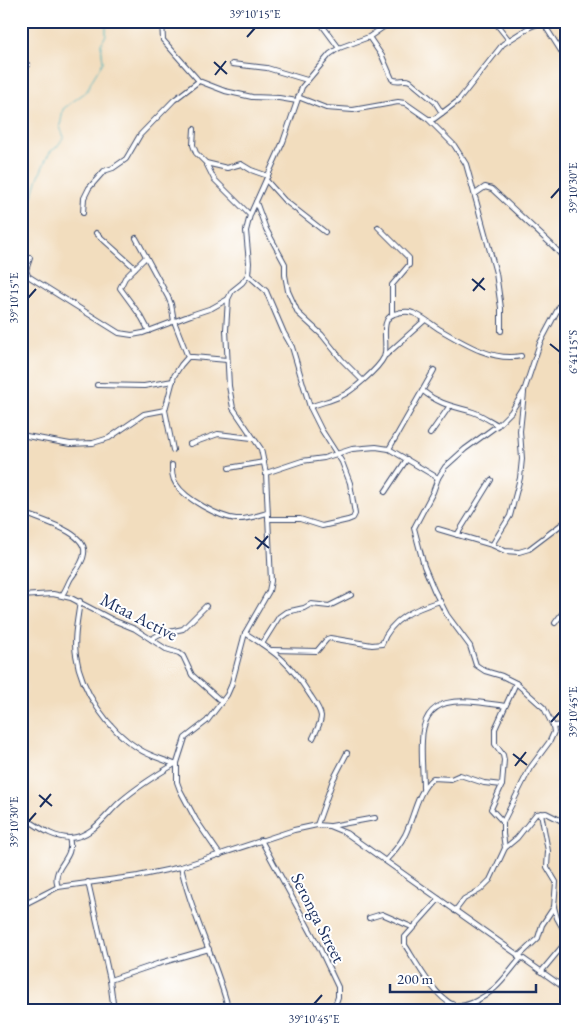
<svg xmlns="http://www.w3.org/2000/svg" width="587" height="1032" font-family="'EB Garamond',serif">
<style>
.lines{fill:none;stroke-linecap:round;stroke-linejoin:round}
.stream{stroke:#40afbc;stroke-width:1}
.street-casing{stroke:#3b496c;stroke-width:6}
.street{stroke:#fff;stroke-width:4}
.ticks{fill:none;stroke:#1b2f5e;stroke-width:2}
.labels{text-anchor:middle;stroke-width:4;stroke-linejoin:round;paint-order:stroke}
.street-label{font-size:18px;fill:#1b2f5e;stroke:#fff}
.neatline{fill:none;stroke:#1b2f5e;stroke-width:2}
.ticks-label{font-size:12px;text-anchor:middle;fill:#1b2f5e}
</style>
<rect width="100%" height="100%" fill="#fff"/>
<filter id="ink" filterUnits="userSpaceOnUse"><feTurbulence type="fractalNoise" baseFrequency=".02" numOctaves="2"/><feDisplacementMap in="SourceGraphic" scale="10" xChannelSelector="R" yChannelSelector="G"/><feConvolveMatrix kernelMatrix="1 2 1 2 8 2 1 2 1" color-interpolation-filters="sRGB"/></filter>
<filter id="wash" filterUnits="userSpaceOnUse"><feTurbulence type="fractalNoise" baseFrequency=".0096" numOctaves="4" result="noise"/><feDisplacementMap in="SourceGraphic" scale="20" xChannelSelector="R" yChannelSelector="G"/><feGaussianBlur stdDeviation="1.12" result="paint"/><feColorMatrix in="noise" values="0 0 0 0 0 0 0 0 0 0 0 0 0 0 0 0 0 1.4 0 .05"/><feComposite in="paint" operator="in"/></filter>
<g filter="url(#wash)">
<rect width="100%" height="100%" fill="#f2ddbe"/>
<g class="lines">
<polyline class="stream" points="21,234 38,178 47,157 51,151 56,148 64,137 60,127 63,109 87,91 92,80 103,62 101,44 106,35 106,21"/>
</g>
</g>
<g filter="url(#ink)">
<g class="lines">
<defs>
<g id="street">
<polyline points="162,21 163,40 199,81 225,91 252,97 279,98 297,101"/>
<polyline points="184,21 197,23 201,21"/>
<polyline points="319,21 339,48"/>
<polyline points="494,21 509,40"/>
<polyline points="546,21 547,29 566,59"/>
<path d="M369,37L382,56L392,79C398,83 404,78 410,81L435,102L442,113"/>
<polyline points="21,61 28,65"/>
<polyline points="232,64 267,68 307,80"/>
<polyline points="298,97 326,108 353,110 398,102 405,103 428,119 434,119 458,101 503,44 530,27 546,21"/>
<polyline points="428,119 454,145 466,164 496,273 501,308 501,331"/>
<polyline points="194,129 193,145 196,153 206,163 214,179 250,215"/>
<polyline points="206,163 227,168 241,164 251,170 268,176"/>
<polyline points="266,180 284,200 325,232"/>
<polyline points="475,194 485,187 492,189 552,245 566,260"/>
<polyline points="256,202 266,229 285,264 285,275 288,291 298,313 322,335 342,360 362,380"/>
<polyline points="83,213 84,198 89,188 104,171 113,168 126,159 140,135 174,100 199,81"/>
<polyline points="378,227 409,258 409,265 392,285 392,315"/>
<polyline points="96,233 135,268"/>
<polyline points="136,238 168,297 171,304 174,321 188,357"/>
<polyline points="146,257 125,278 120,288 142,318 149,331"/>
<polyline points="30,258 26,270 28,276 119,333 132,335 143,333 191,315 212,308 228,299"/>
<polyline points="248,275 266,291 284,333 292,347 310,407 321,429 342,462 350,483 355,514 353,518 348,520 322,526 300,519 268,519"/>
<polyline points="386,355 425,320"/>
<path d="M564,356C561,364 563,371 566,377"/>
<polyline points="97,385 144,386 173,381"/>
<path d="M423,391C440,405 453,406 473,412C482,415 490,421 498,425"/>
<path d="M310,407C319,403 330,401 339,397C351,393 379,368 384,357C389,345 378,320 394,314C400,312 408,311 413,313C422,316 431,324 439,329C463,343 493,362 521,356"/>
<polyline points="430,434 449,407"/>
<polyline points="21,435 70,444 93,443 109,438 144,414 165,410"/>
<polyline points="190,444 218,434 252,438"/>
<polyline points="389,449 434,370"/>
<polyline points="173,450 165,410 174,376 181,365 188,357 193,357 227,360"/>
<path d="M172,465C172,472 172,478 176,484C185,499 219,517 236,519C246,520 257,516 267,513"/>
<polyline points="229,468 264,462"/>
<polyline points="266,473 302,461 324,458 352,449 376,447 389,449 438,478"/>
<polyline points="385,492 407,459"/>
<path d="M24,513C39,520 88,532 84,554C83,563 76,571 71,578C68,583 66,590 62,595"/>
<polyline points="438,529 492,545 505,551 519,552 529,549 566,521"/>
<polyline points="457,535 491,480"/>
<polyline points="492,545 510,516 520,478 522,459 520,431 524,393"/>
<polyline points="21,596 53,594 71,598 113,620 135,629 166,649 179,653 183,656 192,675 222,702"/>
<path d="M80,601C78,618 73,638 76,655C81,691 108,730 139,749C149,756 163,759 174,764"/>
<polyline points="555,623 566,608"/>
<path d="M245,633C277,653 290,663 310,695C314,701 320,709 321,716C321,724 316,731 313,738"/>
<polyline points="151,639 160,634 183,629 206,606"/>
<polyline points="262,644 279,617 286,612 304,608 311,604 329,606 351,595"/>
<path d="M272,650L317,651L327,639L330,638L372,645L382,644C391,618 415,609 440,601"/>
<polyline points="553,726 566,725"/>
<path d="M423,788C423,772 421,757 422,741C423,689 469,701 505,706"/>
<polyline points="541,813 548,851 547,867 556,882 554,907 557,918 566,934"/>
<path d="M21,816C37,825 51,838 70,838C93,837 106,814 121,801C136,788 158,774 175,764"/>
<polyline points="503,822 491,809 502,785 504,760 503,755 495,744 495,729 516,683"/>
<polyline points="317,825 333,780 347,753"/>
<polyline points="331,826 375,818"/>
<polyline points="261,840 319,947 338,987 338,997 333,1011"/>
<polyline points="505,848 517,838 536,814 546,813 566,823"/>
<polyline points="220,855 196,820 180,790 177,782 177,763 185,738 207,721 227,695 231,686 245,633 269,591 271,581 266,473 261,449 233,408 229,386 226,330 228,299 232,291 242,283 248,275 249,263 246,231 250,215 283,142 302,87 330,54 339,48 369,37 392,21"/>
<path d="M386,860C393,853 400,844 405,835C414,817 417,791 433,778L451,779L460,775L484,783L502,785"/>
<path d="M181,867C192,917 217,962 229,1011"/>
<polyline points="88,882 110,980 114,1011"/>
<path d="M58,887C50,866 76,860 69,838"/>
<path d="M439,899L405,937V945C416,962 435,998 454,1005C467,1009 486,996 495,988C505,979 512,968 521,958"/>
<polyline points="21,906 58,887 138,876 181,867 294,830 317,825 329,826 346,833 566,989"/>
<polyline points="455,911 464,899 480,890 490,880 505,848 503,834 503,822 530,768 550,741 554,732 553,726 544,708 516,683 502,676 485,671 476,665 470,646 447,615 434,590 424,566 414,528 433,492 438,478 445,467 465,449 498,425 511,412 524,391 540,343 566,294"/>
<polyline points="369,918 382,914 414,928"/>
<polyline points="518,957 538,938 542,925 554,907"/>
<polyline points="541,972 566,942"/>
<polyline points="110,980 157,964 209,949"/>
</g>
</defs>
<use href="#street" class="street-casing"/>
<use href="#street" class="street"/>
</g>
</g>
<path class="ticks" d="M247,37L255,28M214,62L227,74M215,75L226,61M551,198L560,188M472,279L485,290M473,291L484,278M28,298L36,289M550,344L560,352M255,537L269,548M257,549L268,536M551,722L560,712M513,754L527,765M515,766L526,752M39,795L52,806M40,807L51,794M28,822L36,813M314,1004L322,995"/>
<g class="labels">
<g class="street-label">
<text transform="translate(139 617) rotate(27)" y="6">Mtaa Active</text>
<text transform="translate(318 918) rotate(63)" y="6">Seronga Street</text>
</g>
</g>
<rect width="587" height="1032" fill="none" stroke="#fff" stroke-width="55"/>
<path d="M390 984v8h146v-8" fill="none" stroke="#1b2f5e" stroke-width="2.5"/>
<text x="397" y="984" font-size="15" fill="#1b2f5e" stroke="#ffffff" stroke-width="4" paint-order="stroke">200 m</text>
<rect x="28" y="28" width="532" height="976" class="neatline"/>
<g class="ticks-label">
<text x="255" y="18">39°10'15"E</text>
<text transform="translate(573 188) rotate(-90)" y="4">39°10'30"E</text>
<text transform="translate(14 298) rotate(-90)" y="4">39°10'15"E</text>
<text transform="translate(573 352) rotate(-90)" y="4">6°41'15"S</text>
<text transform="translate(573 712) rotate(-90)" y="4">39°10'45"E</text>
<text transform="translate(14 822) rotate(-90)" y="4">39°10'30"E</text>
<text x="314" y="1023">39°10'45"E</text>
</g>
</svg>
